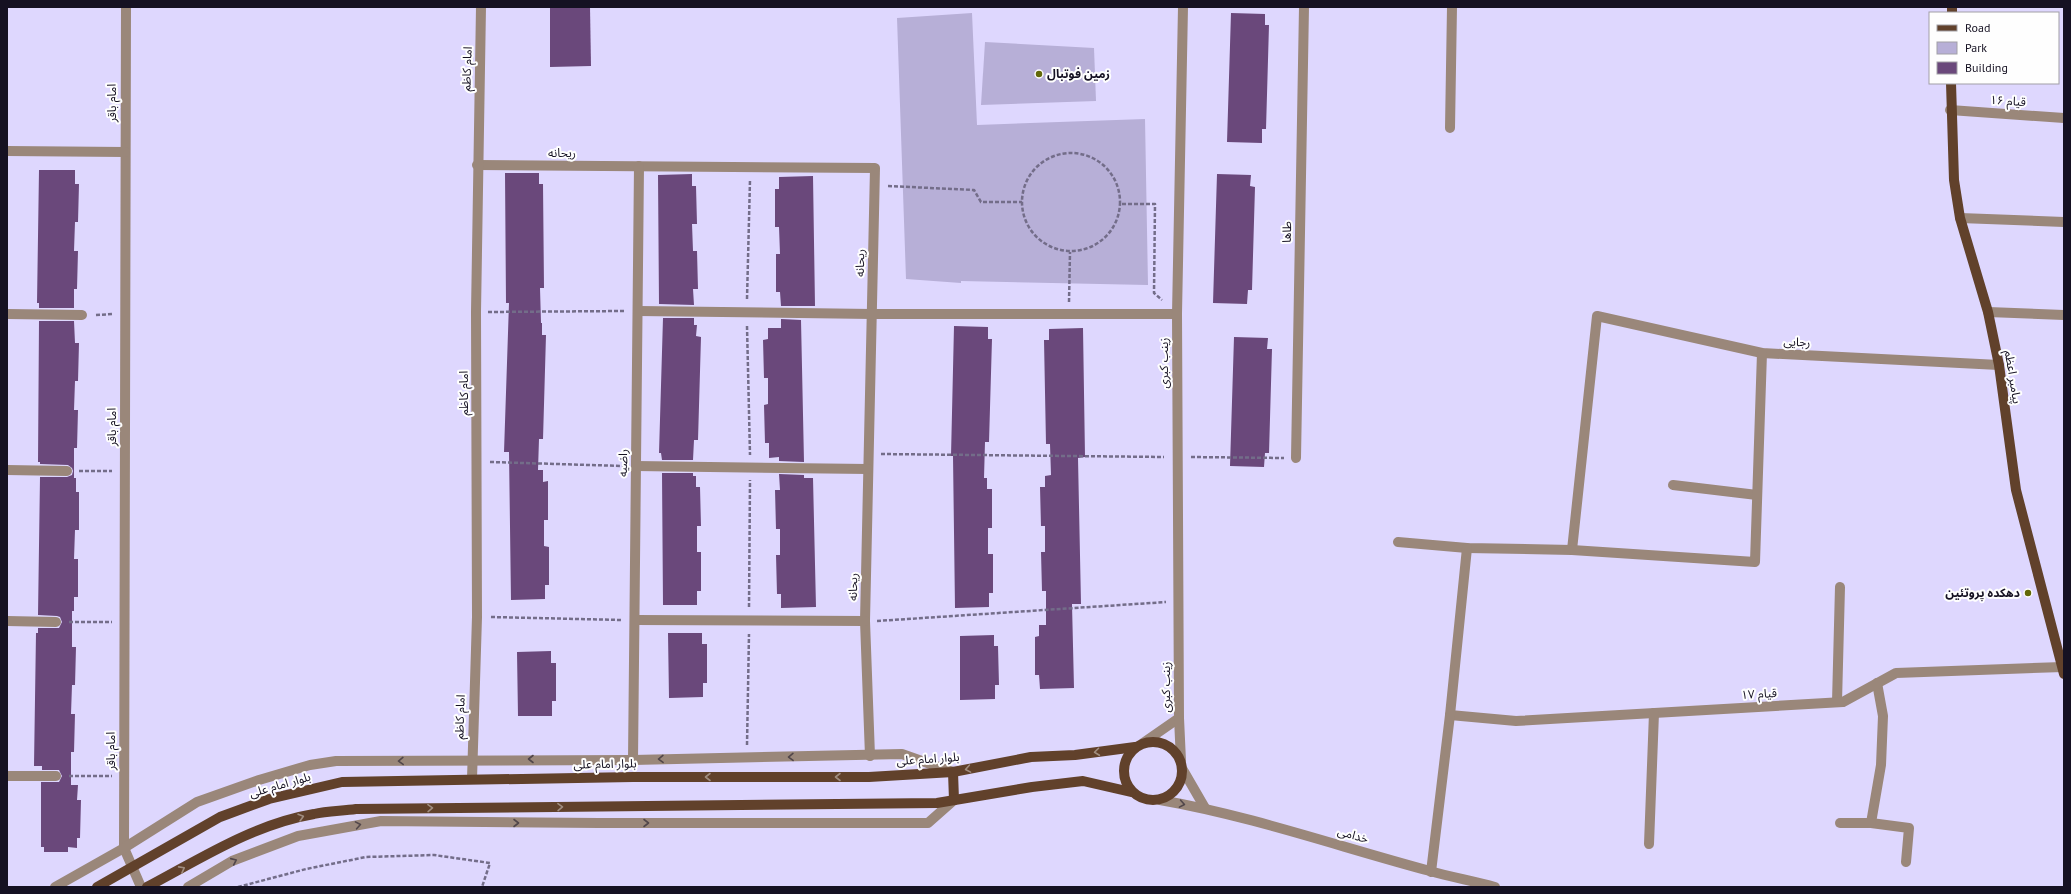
<svg xmlns="http://www.w3.org/2000/svg" width="2071" height="894" font-family="'PT Sans','Noto Sans Arabic',sans-serif">
<style>
.green{fill:#b7afd7}
.building{fill:#6a487b}
.lines{fill:none;stroke-linecap:round;stroke-linejoin:round}
.path{stroke:#736d89;stroke-width:2.5;stroke-dasharray:4 2;stroke-linecap:butt}
.minor{stroke:#9a877a;stroke-width:10}
.major{stroke:#61412b;stroke-width:10}
.oneway{stroke:#a08d7f}
.oneway2{stroke:#51464a}
.poi-dot{fill:#626808;stroke:#fefefe;stroke-width:1.5}
.labels{text-anchor:middle;stroke-width:4;stroke-linejoin:round;paint-order:stroke}
.street-label{font-size:12px;fill:#151122;stroke:#fefefe}
.poi-label{font-size:12px;font-weight:bold;fill:#151122;stroke:#fefefe;text-anchor:start}
</style>
<rect width="100%" height="100%" fill="#ded7fe"/>
<g class="green">
<polygon points="972,13 977,125 1145,119 1148,285 961,281 961,283 906,279 897,18"/>
<polygon points="985,42 1094,48 1096,101 981,105"/>
</g>
<g class="building">
<polygon points="550,7 590,7 591,66 550,67"/>
<polygon points="1231,13 1265,14 1265,25 1269,25 1266,129 1262,129 1262,143 1227,142"/>
<polygon points="39,170 75,170 75,184 79,184 78,222 75,222 74,251 78,251 77,289 74,289 74,308 39,308 39,303 37,303"/>
<polygon points="505,173 539,173 539,184 543,184 544,288 540,288 541,323 542,323 542,335 546,335 543,439 539,439 538,470 543,470 543,482 548,481 548,520 544,520 544,546 549,547 549,585 545,585 545,599 511,600 509,452 504,452 509,303 506,303"/>
<polygon points="692,174 692,186 696,186 697,224 692,224 693,251 697,251 698,289 693,289 694,305 659,304 658,175"/>
<polygon points="1217,174 1251,175 1250,186 1255,187 1252,290 1248,290 1247,304 1213,303"/>
<polygon points="813,176 815,306 781,306 780,292 776,292 776,254 780,254 779,227 775,227 775,189 779,189 779,177"/>
<polygon points="663,318 694,318 694,325 697,325 696,336 701,337 698,440 694,440 693,460 662,460 661,453 659,453"/>
<polygon points="781,319 801,320 804,462 779,461 779,457 769,458 769,443 765,443 764,405 768,404 768,378 764,378 763,340 768,339 768,328 781,328"/>
<polygon points="39,321 74,321 75,343 79,343 78,381 75,381 74,410 78,410 77,448 74,448 74,478 76,478 76,492 79,492 79,530 75,530 74,559 78,559 78,597 74,597 74,611 72,611 72,647 76,647 75,685 72,685 71,714 75,714 74,752 71,752 71,785 78,785 77,800 81,800 80,838 77,838 77,848 68,847 68,852 44,852 44,847 41,847 41,782 59,782 62,776 59,770 42,770 42,766 34,766 36,633 38,633 38,628 59,628 62,622 60,617 57,616 38,615 40,477 67,477 72,475 73,471 72,468 68,465 40,464 40,462 38,462"/>
<polygon points="954,326 988,327 988,339 992,339 989,442 985,442 984,478 987,478 987,489 992,489 992,528 988,528 988,554 993,554 993,593 989,593 989,607 955,608 953,456 951,456"/>
<polygon points="1083,328 1085,457 1078,458 1081,604 1072,604 1074,688 1040,689 1039,675 1035,675 1035,637 1039,636 1039,625 1046,625 1046,591 1042,591 1041,552 1045,552 1045,526 1041,526 1040,487 1045,487 1045,476 1051,475 1050,444 1046,444 1044,340 1049,340 1049,329"/>
<polygon points="1234,337 1268,338 1267,349 1272,349 1269,453 1265,453 1264,467 1230,466"/>
<polygon points="662,473 693,473 693,476 696,476 696,487 700,487 701,526 697,526 697,552 701,552 701,591 697,591 697,605 663,605"/>
<polygon points="779,474 804,475 804,478 813,478 816,607 781,608 781,594 777,594 776,555 780,555 780,529 776,529 775,490 780,490"/>
<polygon points="668,633 702,633 702,644 707,644 707,683 703,683 703,697 669,698"/>
<polygon points="994,635 994,646 998,646 999,685 995,685 995,699 960,700 960,636"/>
<polygon points="551,651 551,663 556,663 556,701 552,701 552,716 518,716 517,652"/>
</g>
<g class="lines">
<g class="path">
<circle cx="1071" cy="202" r="49"/>
<polyline points="888,186 974,190 981,202 1022,202"/>
<polyline points="1122,204 1155,204 1154,293 1162,300"/>
<polyline points="747,299 750,180"/>
<polyline points="1069,302 1070,252"/>
<polyline points="488,312 625,311"/>
<polyline points="96,315 113,314"/>
<polyline points="747,326 750,455"/>
<polyline points="881,454 1164,457"/>
<polyline points="1191,457 1284,458"/>
<polyline points="490,462 623,466"/>
<polyline points="79,471 112,471"/>
<polyline points="749,607 750,480"/>
<polyline points="491,617 622,620"/>
<polyline points="877,621 1166,602"/>
<polyline points="69,622 112,622"/>
<polyline points="747,745 749,634"/>
<polyline points="69,776 112,776"/>
<polyline points="238,887 306,869 366,857 434,855 490,863 482,887"/>
</g>
<g class="minor">
<polyline points="126,7 124,848 141,887"/>
<polyline points="1950,110 2064,118"/>
<polyline points="1450,128 1452,7"/>
<polyline points="7,151 125,152"/>
<polyline points="477,165 875,168 865,621 870,756"/>
<polyline points="1960,218 2064,222"/>
<polyline points="638,311 872,314 1177,314"/>
<polyline points="1988,312 2064,315"/>
<polyline points="7,314 82,315"/>
<polyline points="1296,458 1304,7"/>
<polyline points="636,466 868,469"/>
<polyline points="7,470 67,471"/>
<polyline points="1673,485 1757,495"/>
<polyline points="1398,542 1467,548 1572,550 1597,316 1762,353 1999,365"/>
<polyline points="1572,550 1755,562 1762,353"/>
<polyline points="635,620 865,621"/>
<polyline points="7,621 56,622"/>
<polyline points="1877,683 1883,716 1881,765 1871,823 1909,828 1906,862"/>
<polyline points="1837,702 1840,587"/>
<polyline points="1450,715 1516,721 1843,702 1896,673 2063,667"/>
<polyline points="1143,743 1179,718"/>
<polyline points="633,760 639,166"/>
<polyline points="1181,761 1179,718 1177,314 1183,7"/>
<polyline points="1183,770 1205,808"/>
<polyline points="7,776 56,776"/>
<polyline points="472,779 477,617 476,312 481,7"/>
<path d="M1160,800C1252,816 1340,847 1430,871C1451,877 1473,881 1495,887"/>
<polyline points="1840,823 1871,823"/>
<polyline points="1649,844 1654,713"/>
<polyline points="1431,872 1450,715 1467,548"/>
<polyline points="55,887 124,848 197,802 259,780 310,765 336,761 633,760 902,754 953,772"/>
<polyline points="188,887 232,861 298,836 381,821 599,823 928,823 954,800"/>
</g>
<g class="major">
<polyline points="1952,13 1952,7"/>
<polyline points="1951,83 1954,180 1960,218 1988,312 1999,365 2016,490 2064,674"/>
<circle cx="1153" cy="771" r="29"/>
<polyline points="953,772 954,800"/>
<polyline points="97,887 220,817 269,799 342,782 633,777 869,777 953,772 1031,757 1075,755 1135,747"/>
<path d="M147,887C200,859 254,824 314,814C327,811 342,811 356,809L937,803L1032,787L1083,781L1131,792"/>
</g>
</g>
<defs><path id="oneway-chevron" d="M-2-3.5L2.5 0L-2 3.5" fill="none" stroke-width="1.6" stroke-linecap="round" stroke-linejoin="round"/></defs>
<g class="oneway">
<use href="#oneway-chevron" transform="translate(1097 752) rotate(173)"/>
<use href="#oneway-chevron" transform="translate(968 769) rotate(170)"/>
<use href="#oneway-chevron" transform="translate(708 777) rotate(180)"/>
<use href="#oneway-chevron" transform="translate(838 777) rotate(180)"/>
<use href="#oneway-chevron" transform="translate(560 807) rotate(-1)"/>
<use href="#oneway-chevron" transform="translate(430 808) rotate(-1)"/>
<use href="#oneway-chevron" transform="translate(301 817) rotate(-16)"/>
<use href="#oneway-chevron" transform="translate(182 869) rotate(-28)"/>
</g>
<g class="oneway2">
<use href="#oneway-chevron" transform="translate(791 757) rotate(179)"/>
<use href="#oneway-chevron" transform="translate(531 759) rotate(-180)"/>
<use href="#oneway-chevron" transform="translate(661 759) rotate(179)"/>
<use href="#oneway-chevron" transform="translate(401 761) rotate(178)"/>
<use href="#oneway-chevron" transform="translate(1182 804) rotate(10)"/>
<use href="#oneway-chevron" transform="translate(516 823)"/>
<use href="#oneway-chevron" transform="translate(646 823)"/>
<use href="#oneway-chevron" transform="translate(358 825) rotate(-10)"/>
<use href="#oneway-chevron" transform="translate(234 861) rotate(-24)"/>
</g>
<g class="poi-dot">
<circle cx="1039" cy="74" r="4"/>
<circle cx="2028" cy="593" r="4"/>
</g>
<g class="labels">
<g class="street-label">
<text transform="translate(467 69) rotate(-88)" y="4">امام کاظم</text>
<text transform="translate(2008 101) rotate(4)" y="4">قیام ۱۶</text>
<text transform="translate(112 103) rotate(-90)" y="4">امام باقر</text>
<text x="562" y="157">ریحانه</text>
<text transform="translate(1287 232) rotate(-89)" y="4">طاها</text>
<text transform="translate(860 263) rotate(-89)" y="4">ریحانه</text>
<text transform="translate(1797 342) rotate(3)" y="4">رجایی</text>
<text transform="translate(1164 363) rotate(-90)" y="4">زینب کبری</text>
<text transform="translate(2013 377) rotate(81)" y="4">پیامبر اعظم</text>
<text transform="translate(464 393) rotate(-90)" y="4">امام کاظم</text>
<text transform="translate(112 427) rotate(-90)" y="4">امام باقر</text>
<text transform="translate(623 463) rotate(-89)" y="4">راضیه</text>
<text transform="translate(853 587) rotate(-89)" y="4">ریحانه</text>
<text transform="translate(1166 687) rotate(-90)" y="4">زینب کبری</text>
<text transform="translate(1759 694) rotate(-3)" y="4">قیام ۱۷</text>
<text transform="translate(460 717) rotate(-88)" y="4">امام کاظم</text>
<text transform="translate(111 751) rotate(-90)" y="4">امام باقر</text>
<text transform="translate(928 759) rotate(-4)" y="4">بلوار امام علی</text>
<text transform="translate(605 764) rotate(-1)" y="4">بلوار امام علی</text>
<text transform="translate(280 785) rotate(-16)" y="4">بلوار امام علی</text>
<text transform="translate(1353 835) rotate(16)" y="4">خدامی</text>
</g>
<g class="poi-label">
<text x="1047" y="78">زمین فوتبال</text>
<text x="2020" y="597" text-anchor="end">دهکده پروتئین</text>
</g>
</g>
<rect width="2071" height="894" fill="none" stroke="#151122" stroke-width="16"/>
<rect x="1929" y="12" width="130" height="72" fill="#fefefe" stroke="#a19fa6"/>
<rect x="1937" y="25" width="20" height="6" fill="#61412b" stroke="#a19fa6"/>
<text x="1965" y="32" font-size="12" fill="#151122">Road</text>
<rect x="1937" y="42" width="20" height="12" fill="#b7afd7" stroke="#a19fa6"/>
<text x="1965" y="52" font-size="12" fill="#151122">Park</text>
<rect x="1937" y="62" width="20" height="12" fill="#6a487b" stroke="#a19fa6"/>
<text x="1965" y="72" font-size="12" fill="#151122">Building</text>
</svg>
